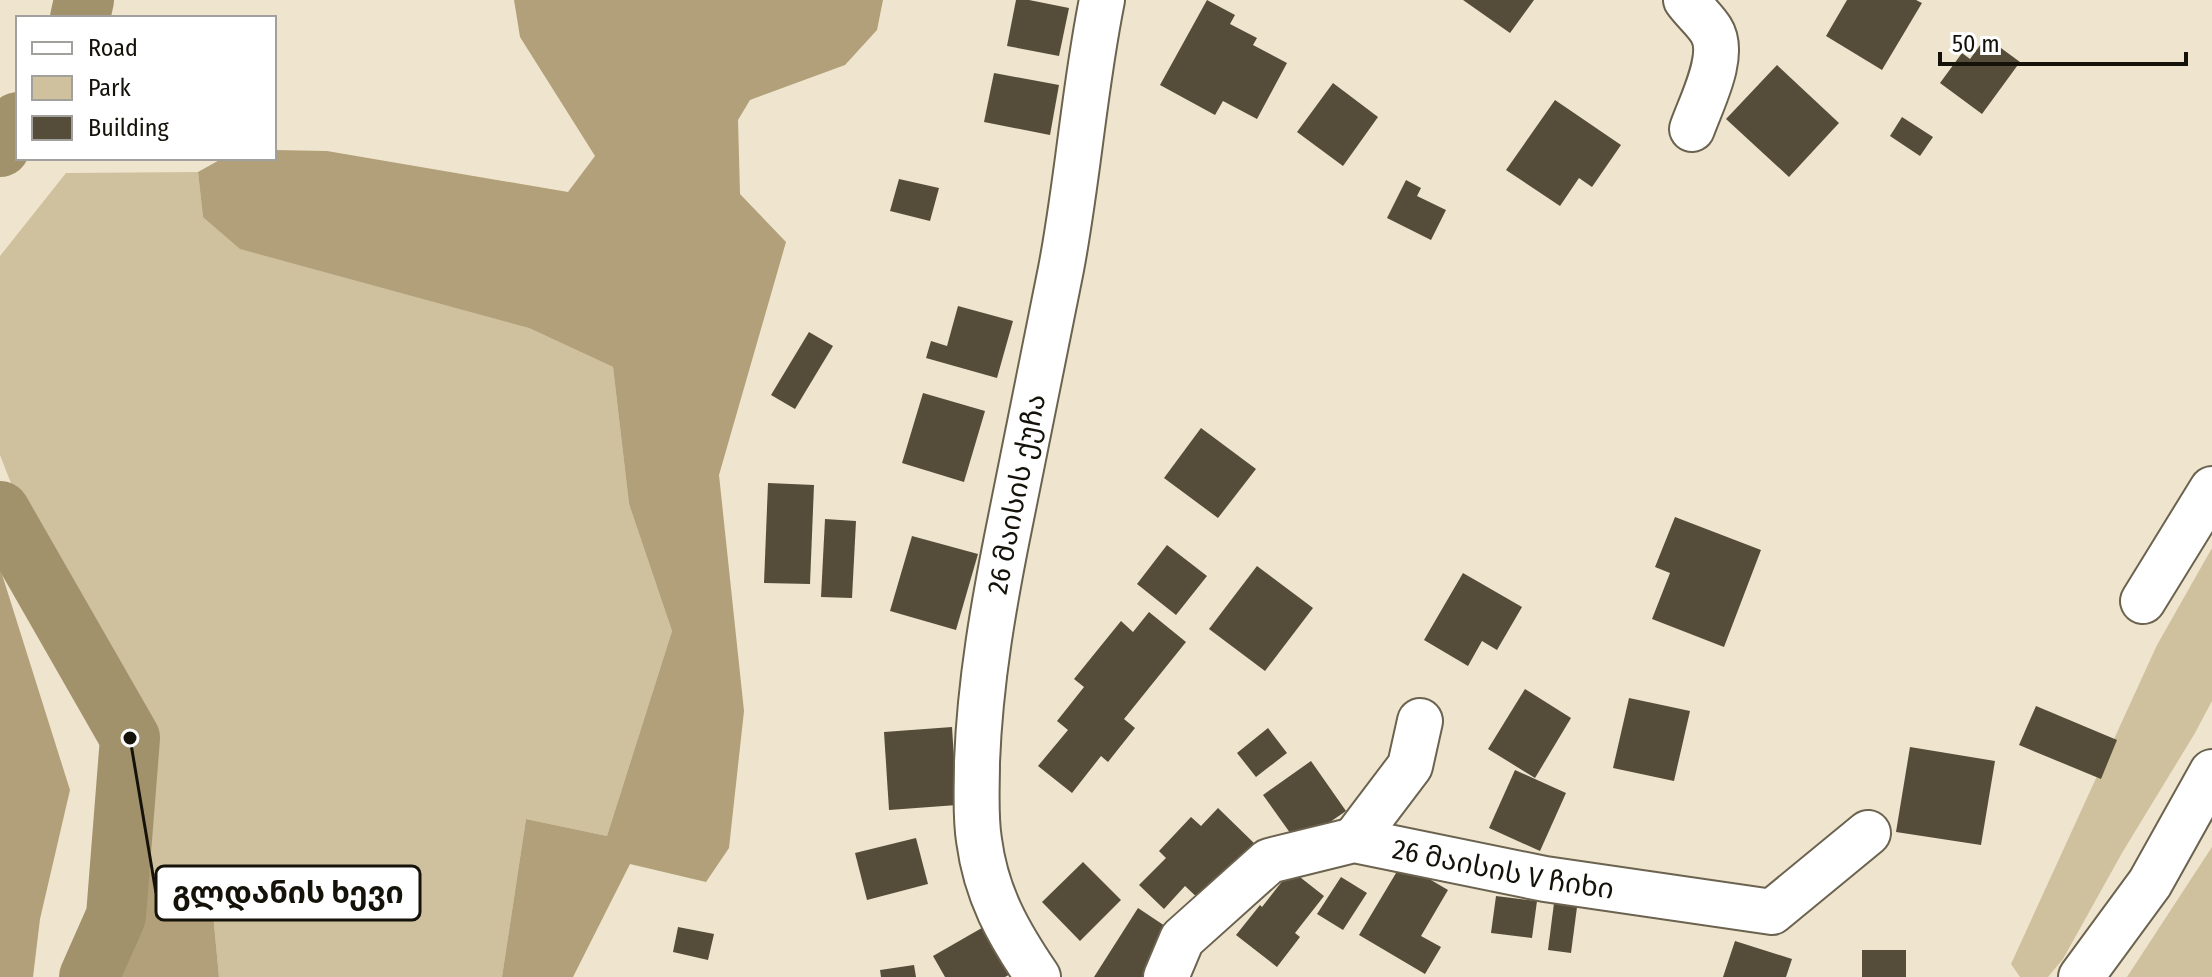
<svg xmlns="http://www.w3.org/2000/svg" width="2212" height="977" font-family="'Fira Sans Condensed','Noto Sans Georgian',sans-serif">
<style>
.green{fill:#cfc19e}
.forest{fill:#b1a079}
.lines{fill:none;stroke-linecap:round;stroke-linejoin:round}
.river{stroke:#a2926b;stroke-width:60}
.building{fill:#554d39}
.minor-casing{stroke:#6b634f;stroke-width:48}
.highway-casing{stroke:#6b634f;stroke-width:48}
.minor{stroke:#fff;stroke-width:44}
.highway{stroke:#fff;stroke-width:44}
.labels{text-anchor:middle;stroke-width:8;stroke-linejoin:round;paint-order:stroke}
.street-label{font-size:28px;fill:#15120a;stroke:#fff}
.leader{fill:none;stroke:#15120a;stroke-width:3}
.callout-dot{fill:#15120a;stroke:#fff;stroke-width:3}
.callout{fill:#fff;stroke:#15120a;stroke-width:3}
.callout-label{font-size:30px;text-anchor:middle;font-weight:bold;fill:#15120a}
</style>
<rect width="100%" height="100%" fill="#efe5ce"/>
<g class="green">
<polygon points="198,172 203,217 529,328 613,367 629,504 672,631 607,836 526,819 502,977 219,977 212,903 147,869 154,781 109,664 26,522 0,455 0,256 66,173"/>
<polygon points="2212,548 2212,701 2195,733 2122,853 2063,959 2048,977 2020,977 2011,964 2157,645"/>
<polygon points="2212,847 2212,977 2127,977 2210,850"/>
</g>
<g class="forest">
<polygon points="514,0 883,0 877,30 845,65 750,100 738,120 740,194 786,242 719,475 744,711 729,848 706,882 630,864 573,977 502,977 526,819 607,836 672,631 629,504 613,367 529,328 240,249 203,217 198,172 223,158 274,158 274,150 327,151 568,192 595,156 520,37"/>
<polygon points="0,568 70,790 40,919 33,977 0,977"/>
<polygon points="147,869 212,903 219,977 114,977 144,908"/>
</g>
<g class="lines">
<g class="river">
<polyline points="80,18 84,0"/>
<polyline points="0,147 3,141 18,122"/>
<polyline points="0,511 130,738 116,916 89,977"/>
</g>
</g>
<g class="building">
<polygon points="1016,0 1029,0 1069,8 1059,56 1007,46"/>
<polygon points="1207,0 1235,15 1230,24 1257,38 1253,45 1287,63 1257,119 1223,101 1215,115 1160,85"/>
<polygon points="1463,0 1534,0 1510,33"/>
<polygon points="1847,0 1916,0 1922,3 1882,70 1826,36"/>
<polygon points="1986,37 2020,62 1982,114 1940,83 1962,53 1970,59"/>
<polygon points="1777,65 1839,123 1789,177 1726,119"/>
<polygon points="994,73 1059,85 1050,135 984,122"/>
<polygon points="1333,83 1378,117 1343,166 1297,132"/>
<polygon points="1555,100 1621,145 1592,187 1579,178 1560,206 1506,170"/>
<polygon points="1902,117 1933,137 1920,156 1890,136"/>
<polygon points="899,179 939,188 930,221 890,211"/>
<polygon points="1406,180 1421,188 1417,196 1446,210 1431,240 1387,218"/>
<polygon points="958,306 1013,321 997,378 926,358 931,341 947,346"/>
<polygon points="809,332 833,346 795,409 771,395"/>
<polygon points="923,393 985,411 964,482 902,463"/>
<polygon points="1201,428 1256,469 1218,518 1164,478"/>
<polygon points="768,483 814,485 810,584 764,583"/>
<polygon points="1675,517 1761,550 1724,647 1652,619 1670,573 1655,567"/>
<polygon points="825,519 856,521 852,598 821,597"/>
<polygon points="912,536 978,554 956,630 890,611"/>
<polygon points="1167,545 1207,576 1176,615 1137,584"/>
<polygon points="1257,566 1313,608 1265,671 1209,629"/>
<polygon points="1463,573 1522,607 1497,650 1482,641 1468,666 1424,640"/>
<polygon points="1149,612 1186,642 1124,719 1135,728 1108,762 1101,756 1072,793 1038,766 1068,730 1057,721 1084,687 1074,679 1121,621 1133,632"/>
<polygon points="1525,689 1571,718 1535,778 1488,749"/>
<polygon points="1629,698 1690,711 1674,781 1613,768"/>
<polygon points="2036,706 2117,740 2101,779 2019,745"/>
<polygon points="952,727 957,805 889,810 884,732"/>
<polygon points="1268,728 1287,753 1256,777 1237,753"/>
<polygon points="1910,747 1995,761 1981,845 1896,832"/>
<polygon points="1311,761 1346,811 1298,844 1263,795"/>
<polygon points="1515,770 1566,793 1540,851 1489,828"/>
<polygon points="1218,808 1256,845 1201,901 1185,886 1164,909 1139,885 1166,858 1159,851 1191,817 1201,826"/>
<polygon points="916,838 928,884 867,900 855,853"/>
<polygon points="1083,862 1121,900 1080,941 1042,902"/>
<polygon points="1402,863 1448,890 1421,936 1441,947 1425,974 1359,935"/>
<polygon points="1291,870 1324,896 1295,933 1300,937 1277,967 1236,935 1260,905 1262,907"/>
<polygon points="1341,877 1367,893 1343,930 1317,914"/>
<polygon points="1496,896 1537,901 1532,938 1491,933"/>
<polygon points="1554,903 1577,907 1571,953 1548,950"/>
<polygon points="1138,908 1171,930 1161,977 1094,977"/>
<polygon points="987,925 1014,972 1005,977 945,977 933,956"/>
<polygon points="678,927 714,934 708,960 673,952"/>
<polygon points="1735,941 1792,959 1786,977 1723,977"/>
<rect x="1862" y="950" width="44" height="27"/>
<polygon points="914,965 916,977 881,977 880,970"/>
</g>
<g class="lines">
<defs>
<g id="minor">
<path d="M1686,0C1693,10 1704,19 1711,30C1727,55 1701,103 1692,129"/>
<polyline points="2143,601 2212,489"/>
<polyline points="1354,840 1410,766 1420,721"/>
<path id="s1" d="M1038,977C1008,933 986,894 979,840C975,815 977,788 977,762C980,681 994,602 1010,523C1027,438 1044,353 1061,269C1078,180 1084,89 1102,0"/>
<path id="s2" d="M1166,977L1182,939L1269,861L1354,840L1545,879L1772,912L1868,833"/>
</g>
<polyline id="highway" points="2081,977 2150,883 2212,772"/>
</defs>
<use href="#minor" class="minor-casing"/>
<use href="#highway" class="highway-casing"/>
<use href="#minor" class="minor"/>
<use href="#highway" class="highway"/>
</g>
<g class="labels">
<g class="street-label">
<text dy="10" stroke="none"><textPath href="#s1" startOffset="500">26 მაისის ქუჩა</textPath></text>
<text dy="10" stroke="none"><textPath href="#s2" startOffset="398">26 მაისის V ჩიხი</textPath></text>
</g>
</g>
<path class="leader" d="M130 738L156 893"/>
<circle class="callout-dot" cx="130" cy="738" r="8"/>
<rect class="callout" x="156" y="866" width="264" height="54" rx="8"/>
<g class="callout-label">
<text x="288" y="903">გლდანის ხევი</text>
</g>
<rect x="16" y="16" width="260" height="144" fill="#ffffff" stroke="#a1a09d" stroke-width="2"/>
<rect x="32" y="42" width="40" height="12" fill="#ffffff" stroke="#a1a09d" stroke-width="2"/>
<text x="88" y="56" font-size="24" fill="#15120a">Road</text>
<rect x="32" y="76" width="40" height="24" fill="#cfc19e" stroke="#a1a09d" stroke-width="2"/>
<text x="88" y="96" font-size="24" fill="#15120a">Park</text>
<rect x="32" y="116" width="40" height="24" fill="#554d39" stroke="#a1a09d" stroke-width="2"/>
<text x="88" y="136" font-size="24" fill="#15120a">Building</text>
<path d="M1940 52v12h246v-12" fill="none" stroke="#15120a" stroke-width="4"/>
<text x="1952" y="52" font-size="24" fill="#15120a" stroke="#ffffff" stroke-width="6" paint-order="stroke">50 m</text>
</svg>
